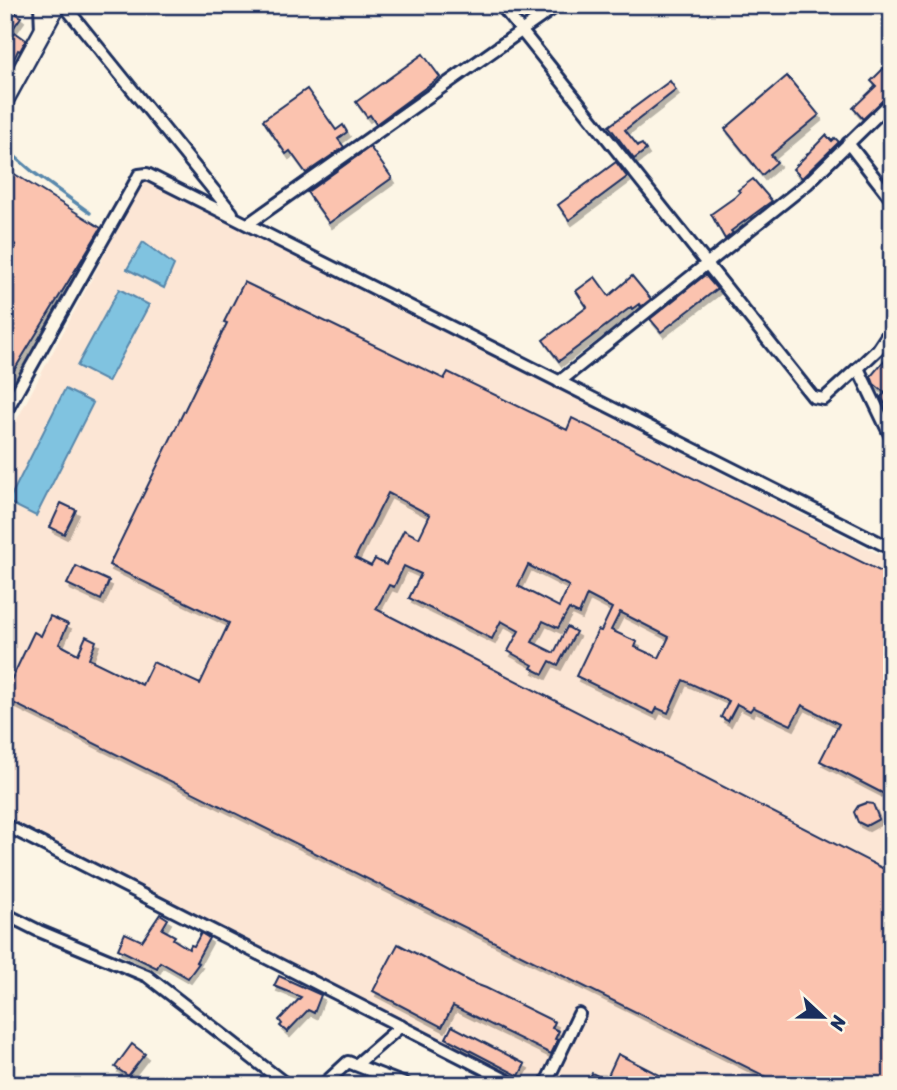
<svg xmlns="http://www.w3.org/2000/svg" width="897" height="1090" font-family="Sriracha,sans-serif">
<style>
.built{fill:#fce6d5}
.water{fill:#80c3e0;stroke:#5888ac;stroke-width:2}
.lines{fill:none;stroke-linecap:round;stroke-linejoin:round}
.stream{stroke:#5888ac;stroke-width:3.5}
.building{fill:#fbc3af;stroke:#1b2f5e;stroke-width:2;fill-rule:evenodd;filter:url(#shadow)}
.street-casing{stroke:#1b2f5e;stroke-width:16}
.secondary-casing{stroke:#1b2f5e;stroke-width:21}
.street{stroke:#fcf5e5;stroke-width:10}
.secondary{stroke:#fcf5e5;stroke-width:16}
</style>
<defs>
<filter id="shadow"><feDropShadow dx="3" dy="5" stdDeviation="0" flood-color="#0004"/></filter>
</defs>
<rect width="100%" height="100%" fill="#fcf5e5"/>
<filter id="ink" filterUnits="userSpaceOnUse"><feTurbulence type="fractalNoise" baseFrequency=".0143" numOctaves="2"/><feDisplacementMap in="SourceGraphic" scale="14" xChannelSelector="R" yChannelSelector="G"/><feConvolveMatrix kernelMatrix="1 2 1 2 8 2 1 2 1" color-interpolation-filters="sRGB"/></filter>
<g filter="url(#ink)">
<polygon class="built" points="152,180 892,561 892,1085 515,1085 5,821 5,442 143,182"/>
<g class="water">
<polygon points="143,242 174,265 164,288 127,269"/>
<polygon points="119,289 149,305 108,382 77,366"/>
<polygon points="65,389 93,403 36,516 8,502"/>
</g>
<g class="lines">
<polyline class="stream" points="5,148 33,172 90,213"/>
</g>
<g class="building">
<polygon points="11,9 21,17 12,30 26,40 20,51 18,50 5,78 5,18"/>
<polygon points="423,54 440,77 376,124 370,115 367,117 356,102"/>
<polygon points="892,60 892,92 863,119 853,108 876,86 871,81"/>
<polygon points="787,76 819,115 771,155 777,162 762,175 725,129"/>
<polygon points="670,81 676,90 625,130 638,146 642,144 646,150 634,159 609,126"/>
<polygon points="307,89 336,130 343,125 347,132 338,139 344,147 306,173 290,151 286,154 263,120"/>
<polygon points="826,135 832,141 835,138 839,142 802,178 793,169"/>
<polygon points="370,147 392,178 329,223 307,192"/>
<polygon points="616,162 627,177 569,220 558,205"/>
<polygon points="5,168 101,228 5,385 5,263 16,245 5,238"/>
<polygon points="753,179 772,201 731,231 733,233 725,239 711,214 735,197 740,192 738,190"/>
<polygon points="705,275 717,289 661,332 650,319"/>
<polygon points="632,276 651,299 641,307 639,304 632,309 631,307 559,361 543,340 587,307 576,291 595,277 609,296"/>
<path d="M244,282L444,379L448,372L567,430L572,418L892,577V798L820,761L839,724L802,705L791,725L753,707L750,711L737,704L728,721L721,717L729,701L683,680L668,713L657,708L654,714L576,676L598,630L601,631L612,608L587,595L579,614L569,609L558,628L543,621L532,642L554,653L567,627L576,632L558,665L550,661L543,674L531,668L533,665L508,651L519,631L501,621L492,639L409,598L421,574L404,566L394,587L389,585L376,609L892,873V1085H783L5,699V693L34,632L41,636L50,616L68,624L59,644L78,654L86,636L96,641L89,659L142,685L153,662L200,684L229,623L109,565L227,323L224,322ZM388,493L430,515L419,538L404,530L386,565L375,559L371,566L355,558ZM528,565L569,586L559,607L518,586ZM620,612L669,637L659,658L635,647L637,642L611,630Z"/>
<polygon points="887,357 892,362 892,415 881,397 885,393 874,384 871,376"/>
<polygon points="61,503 76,510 64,534 50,527"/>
<polygon points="76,566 109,581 101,600 67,584"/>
<polygon points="866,803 873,804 879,819 866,826 858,822 854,812 858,806"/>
<polygon points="160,914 168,919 162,929 175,936 173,939 189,949 191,945 194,946 201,933 209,938 196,962 199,963 188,978 160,962 157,968 118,949 125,933 142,941"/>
<polygon points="398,944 470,982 486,988 555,1022 552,1028 559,1031 555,1039 558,1040 551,1054 453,1006 442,1027 373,991"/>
<polygon points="279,976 321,995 314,1013 308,1010 287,1032 280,1026 282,1024 279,1020 301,997 274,986"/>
<polygon points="452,1026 525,1064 519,1076 446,1038"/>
<polygon points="132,1044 145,1054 128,1076 115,1067"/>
<polygon points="618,1054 679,1085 593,1085 588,1082 592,1073 606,1080"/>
</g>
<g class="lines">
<defs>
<g id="street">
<polyline points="40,5 41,30"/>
<polyline points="64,5 232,213"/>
<polyline points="501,5 813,397 824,399 858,368 892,439"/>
<polyline points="848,143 892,200"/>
<polyline points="248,224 558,5"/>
<polyline points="858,368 878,349 892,328"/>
<polyline points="559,382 808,183 892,101"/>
<polyline points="5,413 136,181 139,175 147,174 892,549"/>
<polyline points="5,825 516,1085"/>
<polyline points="5,914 39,931 147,976 287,1085"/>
<polyline points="356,1065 401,1026"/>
<polyline points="323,1085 348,1062 407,1085"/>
<polyline points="545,1085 579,1014"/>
</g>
<polyline id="secondary" points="5,100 57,5"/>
</defs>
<use href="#street" class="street-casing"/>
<use href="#secondary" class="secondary-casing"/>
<use href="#street" class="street"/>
<use href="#secondary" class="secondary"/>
</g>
</g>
<rect width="897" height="1090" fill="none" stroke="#fcf5e5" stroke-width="28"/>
<rect x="14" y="14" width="869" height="1062" fill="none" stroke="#1b2f5e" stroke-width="2.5" filter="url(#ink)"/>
<g transform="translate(823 1017) rotate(112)" stroke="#fcf5e5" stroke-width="5" paint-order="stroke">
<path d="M0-5L12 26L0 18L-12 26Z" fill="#1b2f5e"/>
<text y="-10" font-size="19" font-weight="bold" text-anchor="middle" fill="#1b2f5e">N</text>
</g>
</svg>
